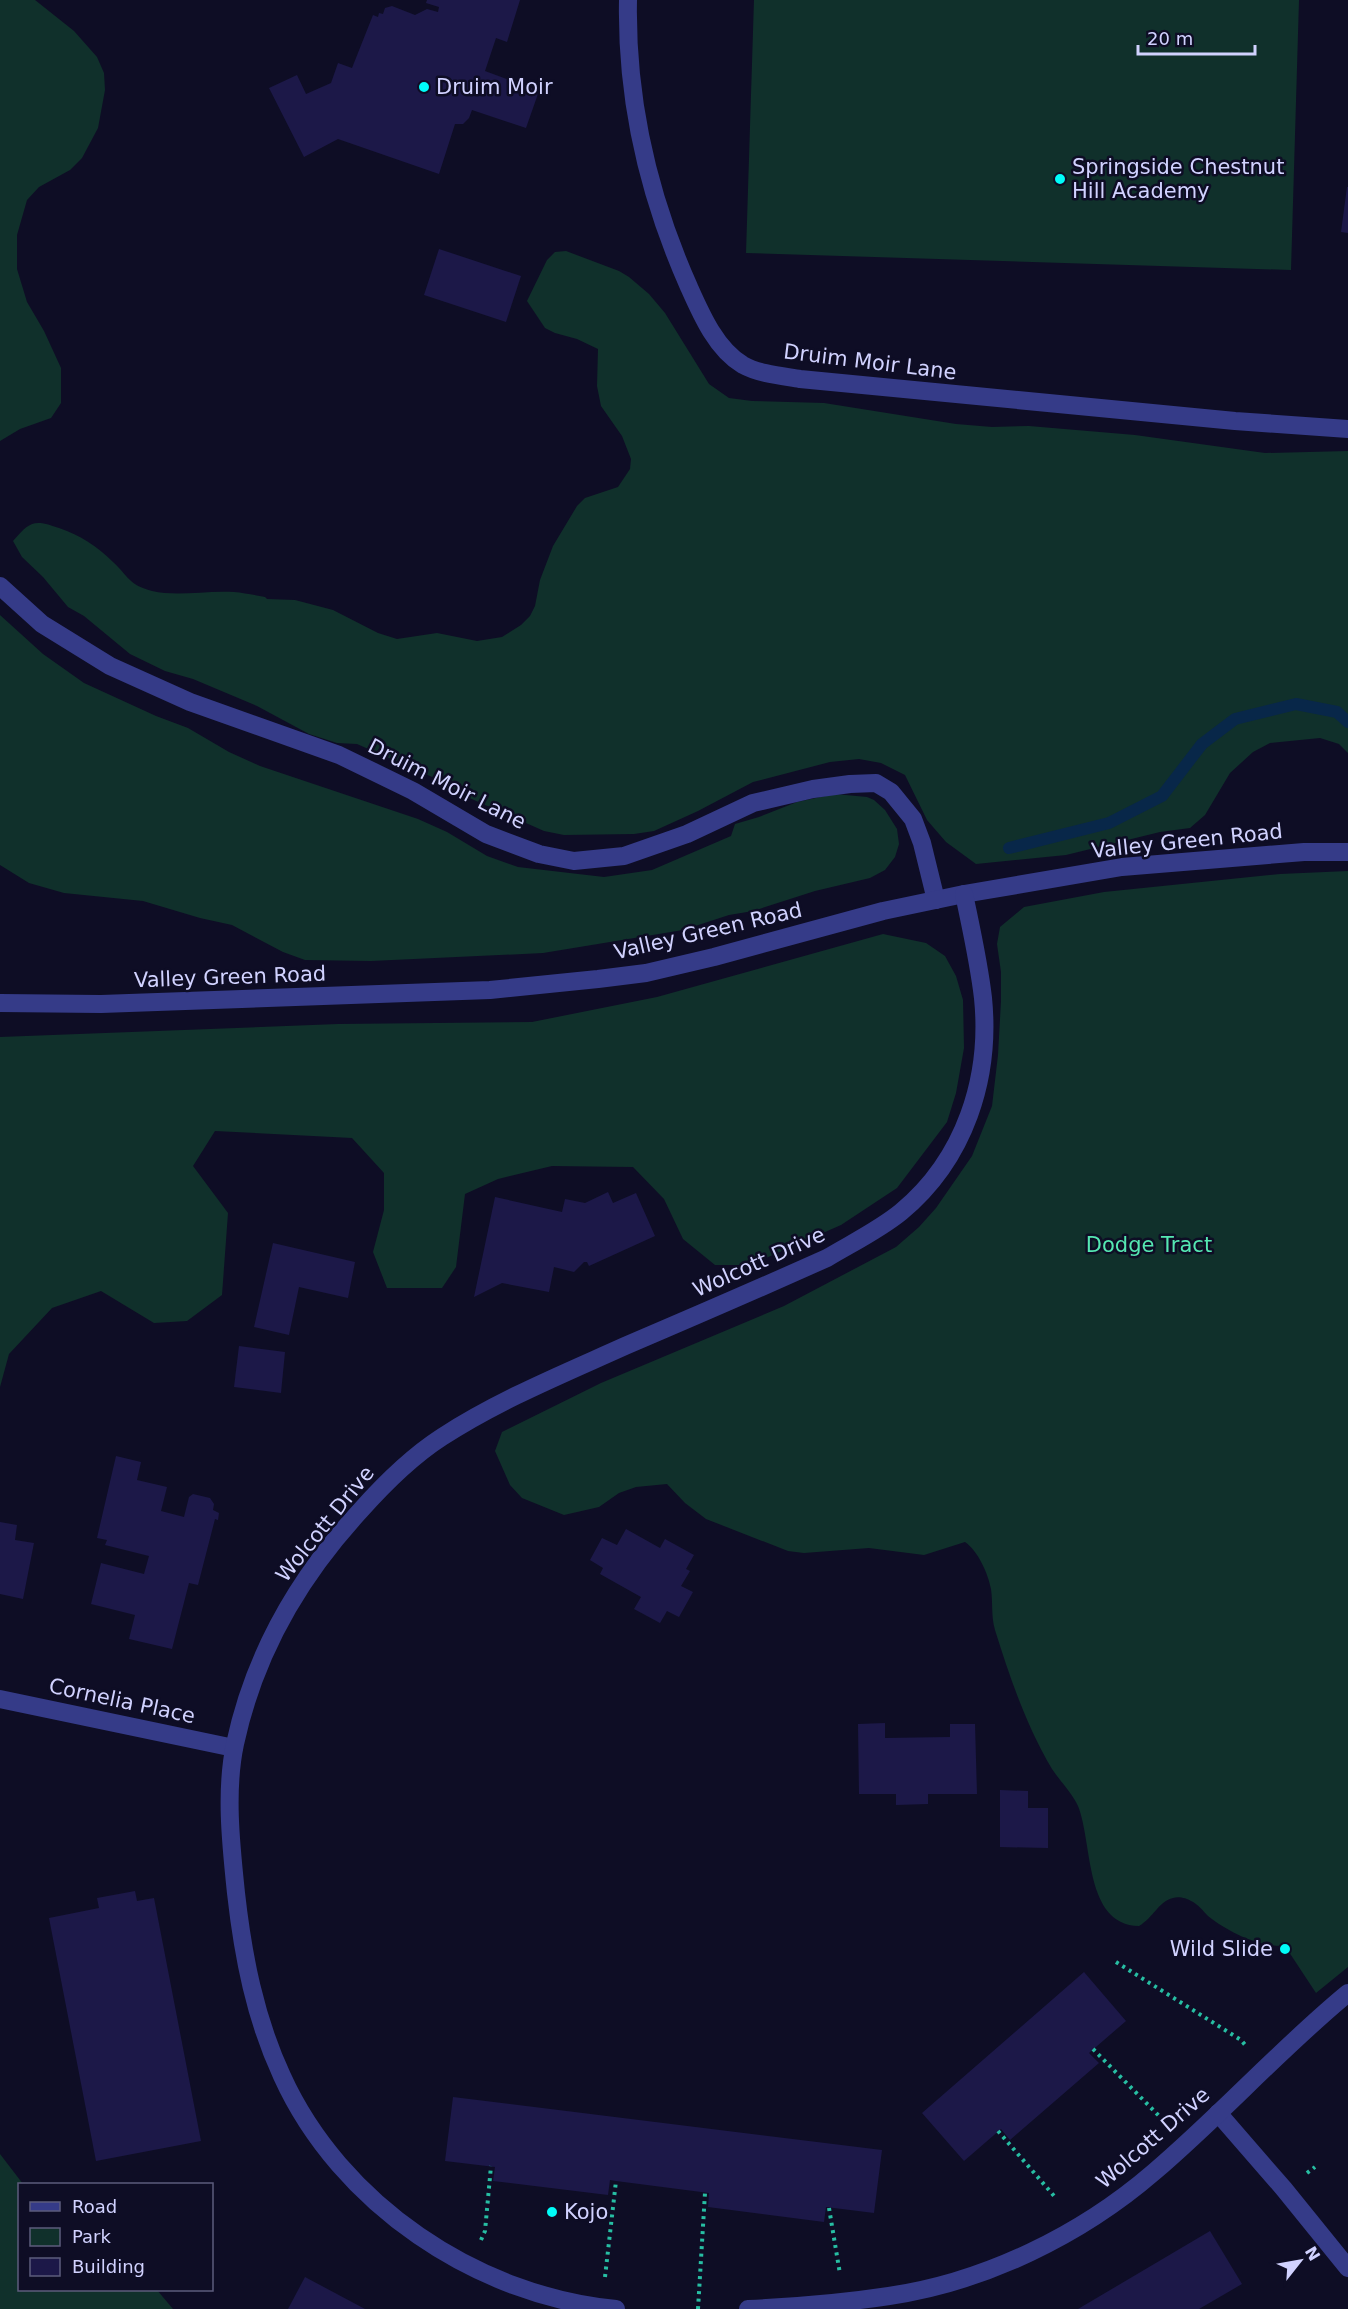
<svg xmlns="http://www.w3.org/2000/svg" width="1348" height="2309" font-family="'DejaVu Sans',sans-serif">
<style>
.green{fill:#10302b}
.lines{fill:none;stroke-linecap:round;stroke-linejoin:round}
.stream{stroke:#082749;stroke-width:12}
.building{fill:#1c1848}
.path{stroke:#27bea3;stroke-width:4;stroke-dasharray:3 4.5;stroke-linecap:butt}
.lane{stroke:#353b88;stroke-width:18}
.street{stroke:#353b88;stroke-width:18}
.poi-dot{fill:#00fcf8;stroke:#0e0d25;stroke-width:2}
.labels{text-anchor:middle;stroke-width:5;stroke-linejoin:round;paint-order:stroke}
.poi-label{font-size:21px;fill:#d1d2ff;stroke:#0e0d25;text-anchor:start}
.street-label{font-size:21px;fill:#d1d2ff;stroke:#0e0d25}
.park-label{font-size:21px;fill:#55e7b2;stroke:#0e0d25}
</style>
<rect width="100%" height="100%" fill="#0e0d25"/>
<g class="green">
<polygon points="0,0 35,0 74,31 97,57 104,73 105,90 98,128 82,158 70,170 39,187 27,200 17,235 17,269 27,302 44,331 61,368 61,403 51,418 20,429 0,441"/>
<polygon points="754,0 1299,0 1291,270 746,253"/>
<path d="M566,251L619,271L629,277L649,294L665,313L709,384L729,398L752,401L824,403L956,424L992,427L1029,426L1135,435L1265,453L1348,451V753L1339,744L1320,738L1270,743L1253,752L1230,773L1205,815L1190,828L1160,832L1066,855L976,864L946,842L927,820L905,775L881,763L859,759L830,762L753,782L698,811L654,831L634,834L564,835L544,831L465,796L439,780L357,744L337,743L309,734L257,706L193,679L165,671L130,654L84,616L68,607L43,577L22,557L13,541C30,521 34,519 59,528C81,536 96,545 113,562C128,576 129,585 152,591C178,597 207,590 234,592C244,593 255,595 265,597L267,599L295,600L333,610L378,633L397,639L437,633L477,641L502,637L521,625L530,616L535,606L540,580L553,546L577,506L585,498L618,487L630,469L631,459L622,436L601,406L597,386L598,349L577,339L555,333L545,328L527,301L547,260L555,252Z"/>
<polygon points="0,615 43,654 84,683 156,716 188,728 229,752 260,766 418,819 447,832 487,856 518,867 604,877 652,870 731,836 735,824 759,817 797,802 835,794 867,797 874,800 885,810 897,829 899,844 895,857 885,870 870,878 815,891 753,911 729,915 683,930 543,953 371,961 305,960 283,952 232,925 200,918 143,901 64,893 29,883 0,865"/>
<path d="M1348,871V1967L1316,1993L1285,1946C1259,1947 1228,1932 1208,1916C1203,1911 1198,1904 1191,1901C1187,1898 1178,1896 1173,1898C1159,1901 1153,1918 1139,1926C1084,1925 1093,1843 1078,1806C1072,1793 1060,1781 1052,1769C1026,1725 1010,1678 995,1630C991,1616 993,1603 991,1589C988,1573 978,1551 965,1542L924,1555L869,1548L804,1553L788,1551L706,1519L685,1503L667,1484L636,1487L619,1493L599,1507L564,1515L522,1498L510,1485L495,1451L502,1432L601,1383L784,1306L896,1247L919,1227L936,1208L972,1156L992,1106L998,1055L1001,1001V972L997,944L1000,927L1024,907L1104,892L1280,874Z"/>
<polygon points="883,934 926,943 945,956 956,976 963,1000 964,1048 956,1093 947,1122 897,1188 841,1225 750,1265 715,1265 683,1239 664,1199 633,1167 552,1166 498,1179 465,1194 456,1267 442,1288 387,1288 373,1252 384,1210 384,1173 352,1138 215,1131 193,1166 228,1213 222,1295 187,1321 154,1323 101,1291 52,1308 9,1354 0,1387 0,1037 338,1024 532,1022 657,997"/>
<polygon points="0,2154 23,2184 20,2184 20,2290 157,2290 173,2309 0,2309"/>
</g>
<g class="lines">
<polyline class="stream" points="1009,848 1109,823 1162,796 1202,744 1235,719 1296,704 1337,712 1348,722"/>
</g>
<g class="building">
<polygon points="427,0 520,0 507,42 496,38 485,71 539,91 526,128 472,110 469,118 463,124 455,124 439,174 338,139 304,157 269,88 297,75 306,94 331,83 338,63 352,68 373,15 378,17 379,13 383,14 385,8 392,6 415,15 427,9 438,12 439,7 426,3"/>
<polygon points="1347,187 1348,187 1348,233 1341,232"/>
<polygon points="439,249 521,276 506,322 424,295"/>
<polygon points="608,1192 613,1203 636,1193 655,1236 589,1266 587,1262 584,1262 574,1272 554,1267 549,1292 502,1283 474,1297 495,1197 562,1212 565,1199 585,1203"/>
<polygon points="273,1243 355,1262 348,1298 299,1287 289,1335 254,1327"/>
<polygon points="239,1346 285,1352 281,1393 234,1387"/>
<polygon points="116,1456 141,1462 137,1480 167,1487 161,1511 184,1517 189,1497 193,1494 210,1498 214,1504 213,1510 219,1513 218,1520 215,1519 198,1585 189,1583 172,1649 129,1639 135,1615 91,1604 101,1563 144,1574 149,1556 105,1545 107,1540 97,1538"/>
<polygon points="0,1522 17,1525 15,1540 34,1543 23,1599 0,1594"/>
<polygon points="626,1529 660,1548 665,1539 694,1555 686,1569 690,1571 681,1586 693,1592 679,1617 667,1611 660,1623 634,1609 641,1597 600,1574 603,1568 590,1560 602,1538 617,1545"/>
<polygon points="885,1723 885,1738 950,1737 950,1724 975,1724 977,1794 928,1794 928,1804 896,1805 896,1794 859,1794 858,1724"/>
<polygon points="1000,1790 1028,1791 1028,1808 1048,1808 1048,1848 1000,1847"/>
<polygon points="135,1891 137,1901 154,1898 201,2141 96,2161 49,1918 99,1908 97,1898"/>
<polygon points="1084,1972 1126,2021 1089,2053 1099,2063 1010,2140 1001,2129 964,2161 922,2113"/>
<polygon points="453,2097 882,2150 874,2213 826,2207 824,2222 708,2207 709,2193 616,2181 610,2180 608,2195 493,2181 495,2167 445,2161"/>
<polygon points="1210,2231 1242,2284 1199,2309 1078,2309"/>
<polygon points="305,2277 365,2309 288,2309"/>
</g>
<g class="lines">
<g class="path">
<polyline points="1116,1962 1241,2040 1246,2046"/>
<polyline points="1093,2049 1166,2123"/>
<polyline points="998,2131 1055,2197"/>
<polyline points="1307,2173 1315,2167"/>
<polyline points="829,2208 840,2274"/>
<polyline points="481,2240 485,2231 491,2166"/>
<polyline points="605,2277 616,2181"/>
<polyline points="698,2309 705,2193"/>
</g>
<polyline class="lane" points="0,586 42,624 110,666 190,702 339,755 413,791 486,834 539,854 574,861 624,856 687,834 753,803 813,789 850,784 876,783 891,792 913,819 922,843 936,900"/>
<g class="street">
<path d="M628,0C626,101 648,195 689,287C701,314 716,349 743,365C759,374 782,376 800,379L1235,421L1348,429"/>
<polyline points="0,1003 101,1004 490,990 598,979 646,973 714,957 883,911 964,894 1122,867 1304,852 1348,852"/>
<polyline points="0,1699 234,1748"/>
<polyline points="1218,2113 1284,2189 1348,2268"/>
<path d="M616,2309C477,2296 340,2204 282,2076C255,2018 243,1956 236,1893C231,1845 225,1791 235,1744C254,1655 299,1577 360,1511C384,1484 411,1457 442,1437C499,1400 563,1374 625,1346C693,1317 760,1288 827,1258C852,1243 879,1230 901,1212C965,1159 991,1078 983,998C979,963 971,928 964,894"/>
<path d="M748,2309C795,2307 843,2303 889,2296C985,2282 1081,2235 1154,2172C1221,2115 1280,2049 1348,1993"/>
</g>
</g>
<g class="poi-dot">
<circle cx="424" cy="87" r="6"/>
<circle cx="1060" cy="179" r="6"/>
<circle cx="1285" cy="1949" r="6"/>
<circle cx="552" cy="2212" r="6"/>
</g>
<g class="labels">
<g class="poi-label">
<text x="436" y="94">Druim Moir</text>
<text x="1072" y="174">Springside Chestnut<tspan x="1072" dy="24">Hill Academy</tspan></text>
<text x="1273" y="1956" text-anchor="end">Wild Slide</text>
<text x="564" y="2219">Kojo</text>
</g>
<g class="street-label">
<text transform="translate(870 362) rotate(7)" y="7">Druim Moir Lane</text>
<text transform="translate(447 784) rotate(27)" y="7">Druim Moir Lane</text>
<text transform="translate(1187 841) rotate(-6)" y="7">Valley Green Road</text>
<text transform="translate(708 931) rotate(-13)" y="7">Valley Green Road</text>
<text transform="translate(230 977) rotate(-2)" y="7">Valley Green Road</text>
<text transform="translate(759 1262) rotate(-24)" y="7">Wolcott Drive</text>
<text transform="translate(325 1524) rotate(-51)" y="7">Wolcott Drive</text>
<text transform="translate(122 1701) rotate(12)" y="7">Cornelia Place</text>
<text transform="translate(1153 2138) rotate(-41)" y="7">Wolcott Drive</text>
</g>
<g class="park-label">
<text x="1149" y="1252">Dodge Tract</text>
</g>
</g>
<rect x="18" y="2183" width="195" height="108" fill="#0e0d25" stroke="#5c5c7c" stroke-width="1.5"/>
<rect x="30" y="2202" width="30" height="9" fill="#353b88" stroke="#5c5c7c" stroke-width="1.5"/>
<text x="72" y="2213" font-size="18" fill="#d1d2ff">Road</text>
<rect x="30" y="2228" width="30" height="18" fill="#10302b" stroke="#5c5c7c" stroke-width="1.5"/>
<text x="72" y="2243" font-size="18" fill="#d1d2ff">Park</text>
<rect x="30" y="2258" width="30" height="18" fill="#1c1848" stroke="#5c5c7c" stroke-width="1.5"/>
<text x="72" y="2273" font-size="18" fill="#d1d2ff">Building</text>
<g transform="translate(1300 2261) rotate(59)" stroke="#0e0d25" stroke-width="4.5" paint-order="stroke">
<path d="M0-4.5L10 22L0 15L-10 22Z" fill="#d1d2ff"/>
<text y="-9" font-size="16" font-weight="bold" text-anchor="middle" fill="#d1d2ff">N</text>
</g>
<path d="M1138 45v9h117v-9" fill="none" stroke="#d1d2ff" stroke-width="3"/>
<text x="1147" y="45" font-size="18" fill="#d1d2ff" stroke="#0e0d25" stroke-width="4.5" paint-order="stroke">20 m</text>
</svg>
